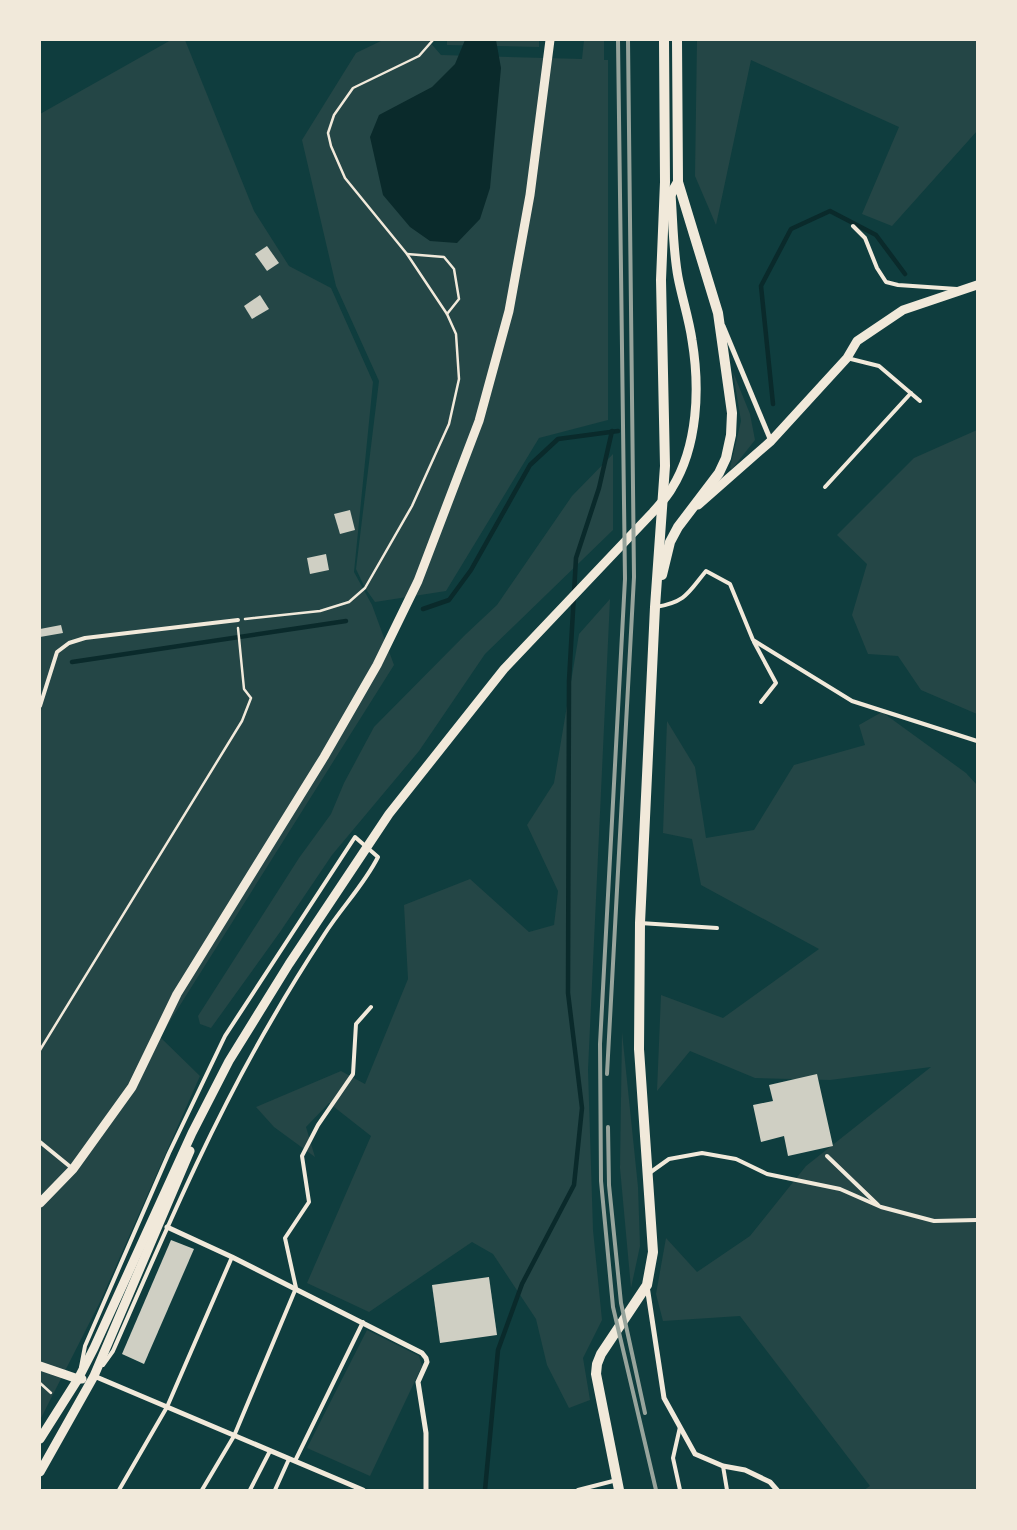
<svg xmlns="http://www.w3.org/2000/svg" width="1017" height="1530" font-family="'Public Sans',sans-serif">
<style>
.green{fill:#244646}
.water{fill:#0a2a2b}
.lines{fill:none;stroke-linecap:round;stroke-linejoin:round}
.stream{stroke:#0a2a2b;stroke-width:4.5}
.building{fill:#cfcfc3}
.path{stroke:#f1e9da;stroke-width:2.5}
.service{stroke:#f1e9da;stroke-width:4}
.minor{stroke:#f1e9da;stroke-width:5}
.tertiary{stroke:#f1e9da;stroke-width:9}
.secondary{stroke:#f1e9da;stroke-width:10}
.rail{stroke:#97a49c;stroke-width:4}
</style>
<rect width="100%" height="100%" fill="#0f3d3e"/>
<g class="green">
<polygon points="171,40 185,40 254,211 289,266 331,288 373,382 354,572 372,605 394,665 160,1037 200,1076 100,1302 40,1420 40,114"/>
<polygon points="383,40 428,40 441,55 582,59 584,40 604,40 604,60 608,60 608,420 539,438 446,591 375,602 365,588 356,569 379,381 336,286 302,140 356,53"/>
<polygon points="447,40 539,40 539,47 447,45"/>
<polygon points="697,40 977,40 977,131 892,226 862,214 899,127 751,60 716,225 695,176"/>
<polygon points="733,372 750,414 755,440 732,469 730,468 741,421"/>
<polygon points="977,430 977,714 921,690 898,656 868,654 852,615 867,564 837,535 914,458"/>
<polygon points="613,454 613,530 485,654 419,751 332,855 280,932 211,1028 200,1024 198,1016 299,858 331,814 344,783 374,727 465,635 497,605 572,496"/>
<polygon points="610,599 588,1070 593,1230 602,1320 583,1358 590,1400 569,1408 547,1365 536,1319 493,1254 472,1242 369,1312 307,1283 371,1136 329,1103 306,1127 315,1157 274,1127 256,1107 341,1071 365,1084 408,979 404,905 470,879 529,932 554,925 558,891 527,825 554,783 579,634"/>
<polygon points="882,712 966,773 977,785 977,1490 864,1490 870,1486 740,1316 663,1321 656,1294 666,1238 697,1272 750,1236 806,1166 931,1067 830,1080 755,1078 690,1051 657,1091 661,995 723,1018 819,949 701,885 692,839 663,833 667,721 695,767 706,838 754,830 794,765 865,745 859,725"/>
<polygon points="622,1032 638,1187 640,1246 631,1288 620,1168"/>
<polygon points="367,1330 419,1356 422,1366 370,1476 307,1448"/>
</g>
<polygon class="water" points="465,40 496,40 501,68 490,188 480,219 457,243 430,241 410,227 383,195 370,137 379,115 432,87 455,64"/>
<g class="lines">
<g class="stream">
<polyline points="773,404 761,286 791,229 830,211 876,235 905,274"/>
<polyline points="423,609 449,600 471,570 530,465 558,439 618,431"/>
<polyline points="72,662 346,621"/>
<polyline points="485,1490 498,1350 522,1284 574,1185 582,1108 568,993 569,681 576,558 599,488 612,431"/>
</g>
</g>
<g class="building">
<polygon points="267,246 279,263 267,271 255,254"/>
<polygon points="260,295 269,309 252,319 244,306"/>
<polygon points="350,510 355,530 340,534 334,514"/>
<polygon points="326,554 329,570 310,574 307,558"/>
<polygon points="61,625 63,633 40,637 40,629"/>
<polygon points="817,1074 833,1146 788,1156 784,1136 761,1142 753,1105 773,1101 769,1085"/>
<polygon points="171,1240 194,1249 144,1364 122,1354"/>
<polygon points="489,1277 497,1335 440,1343 432,1285"/>
</g>
<g class="lines">
<g class="path">
<polyline points="407,254 444,257 454,269 459,299 447,314"/>
<polyline points="245,619 320,611 349,602 365,588 412,506 449,424 459,379 456,334 447,314 407,254 345,178 331,146 328,133 334,115 353,88 419,56 433,40"/>
<polyline points="40,1050 242,721 251,698 244,689 238,628"/>
<polyline points="40,1383 51,1393"/>
</g>
<g class="service">
<polyline points="853,226 865,238 877,268 886,282 898,285 957,289"/>
<polyline points="847,358 879,366 920,401"/>
<polyline points="825,487 911,393"/>
<path d="M656,607C686,602 688,593 706,571L730,584L753,640L852,701L977,741"/>
<polyline points="754,642 776,683 761,702"/>
<polyline points="40,706 57,652 69,643 85,638 238,620"/>
<polyline points="640,923 717,928"/>
<polyline points="40,1142 73,1169"/>
<polyline points="827,1156 878,1205"/>
<polyline points="648,1174 669,1159 702,1153 736,1159 767,1174 840,1189 881,1207 934,1221 977,1220"/>
<path d="M81,1367L85,1346L169,1153L225,1036L355,837L378,857C364,885 341,908 324,935C307,961 290,988 274,1016C211,1123 163,1237 113,1351L103,1365"/>
<polyline points="295,1461 363,1322"/>
<polyline points="723,1466 727,1490"/>
<polyline points="119,1490 167,1407 232,1257"/>
<polyline points="202,1490 234,1436 296,1288 285,1238 309,1202 302,1156 318,1125 353,1074 356,1024 371,1007"/>
<polyline points="250,1490 270,1451"/>
<polyline points="275,1490 289,1459"/>
<polyline points="578,1490 617,1480"/>
<polyline points="680,1490 673,1458 680,1427"/>
</g>
<g class="minor">
<polyline points="723,326 771,441"/>
<polyline points="167,1227 232,1257 422,1353 426,1358 427,1362 418,1382 426,1433 426,1490"/>
<polyline points="647,1286 664,1398 695,1454 723,1466 745,1470 770,1482 777,1490"/>
<polyline points="94,1376 363,1490"/>
</g>
<g class="tertiary">
<polyline points="698,505 771,441 847,358 857,341 903,310 977,285"/>
<polyline points="40,1203 73,1169 132,1087 177,994 324,757 377,665 418,581 479,421 509,311 530,195 550,40"/>
<polyline points="40,1366 78,1379 82,1379"/>
<path d="M40,1439L78,1379L94,1348L192,1133L229,1061L289,964L389,814L504,669L653,512C660,504 667,497 672,488C698,446 700,388 692,340C689,319 682,298 678,277C673,250 673,221 671,194"/>
<polyline points="40,1472 94,1376 190,1151"/>
</g>
<g class="secondary">
<polyline points="671,194 678,182"/>
<polyline points="662,575 670,542 678,527 719,473 726,458 731,435 732,413 718,313 678,182 677,40"/>
<polyline points="619,1490 596,1374 597,1364 601,1354 647,1285 653,1252 639,1049 640,923 655,607 665,466 661,280 665,182 664,40"/>
</g>
<g class="rail">
<polyline points="618,40 625,579 600,1044 601,1181 613,1307 656,1490"/>
<polyline points="607,1074 634,577 628,40"/>
<polyline points="608,1127 609,1185 621,1303 645,1413"/>
</g>
</g>
<rect width="1017" height="1530" fill="none" stroke="#f1e9da" stroke-width="82"/>
</svg>
